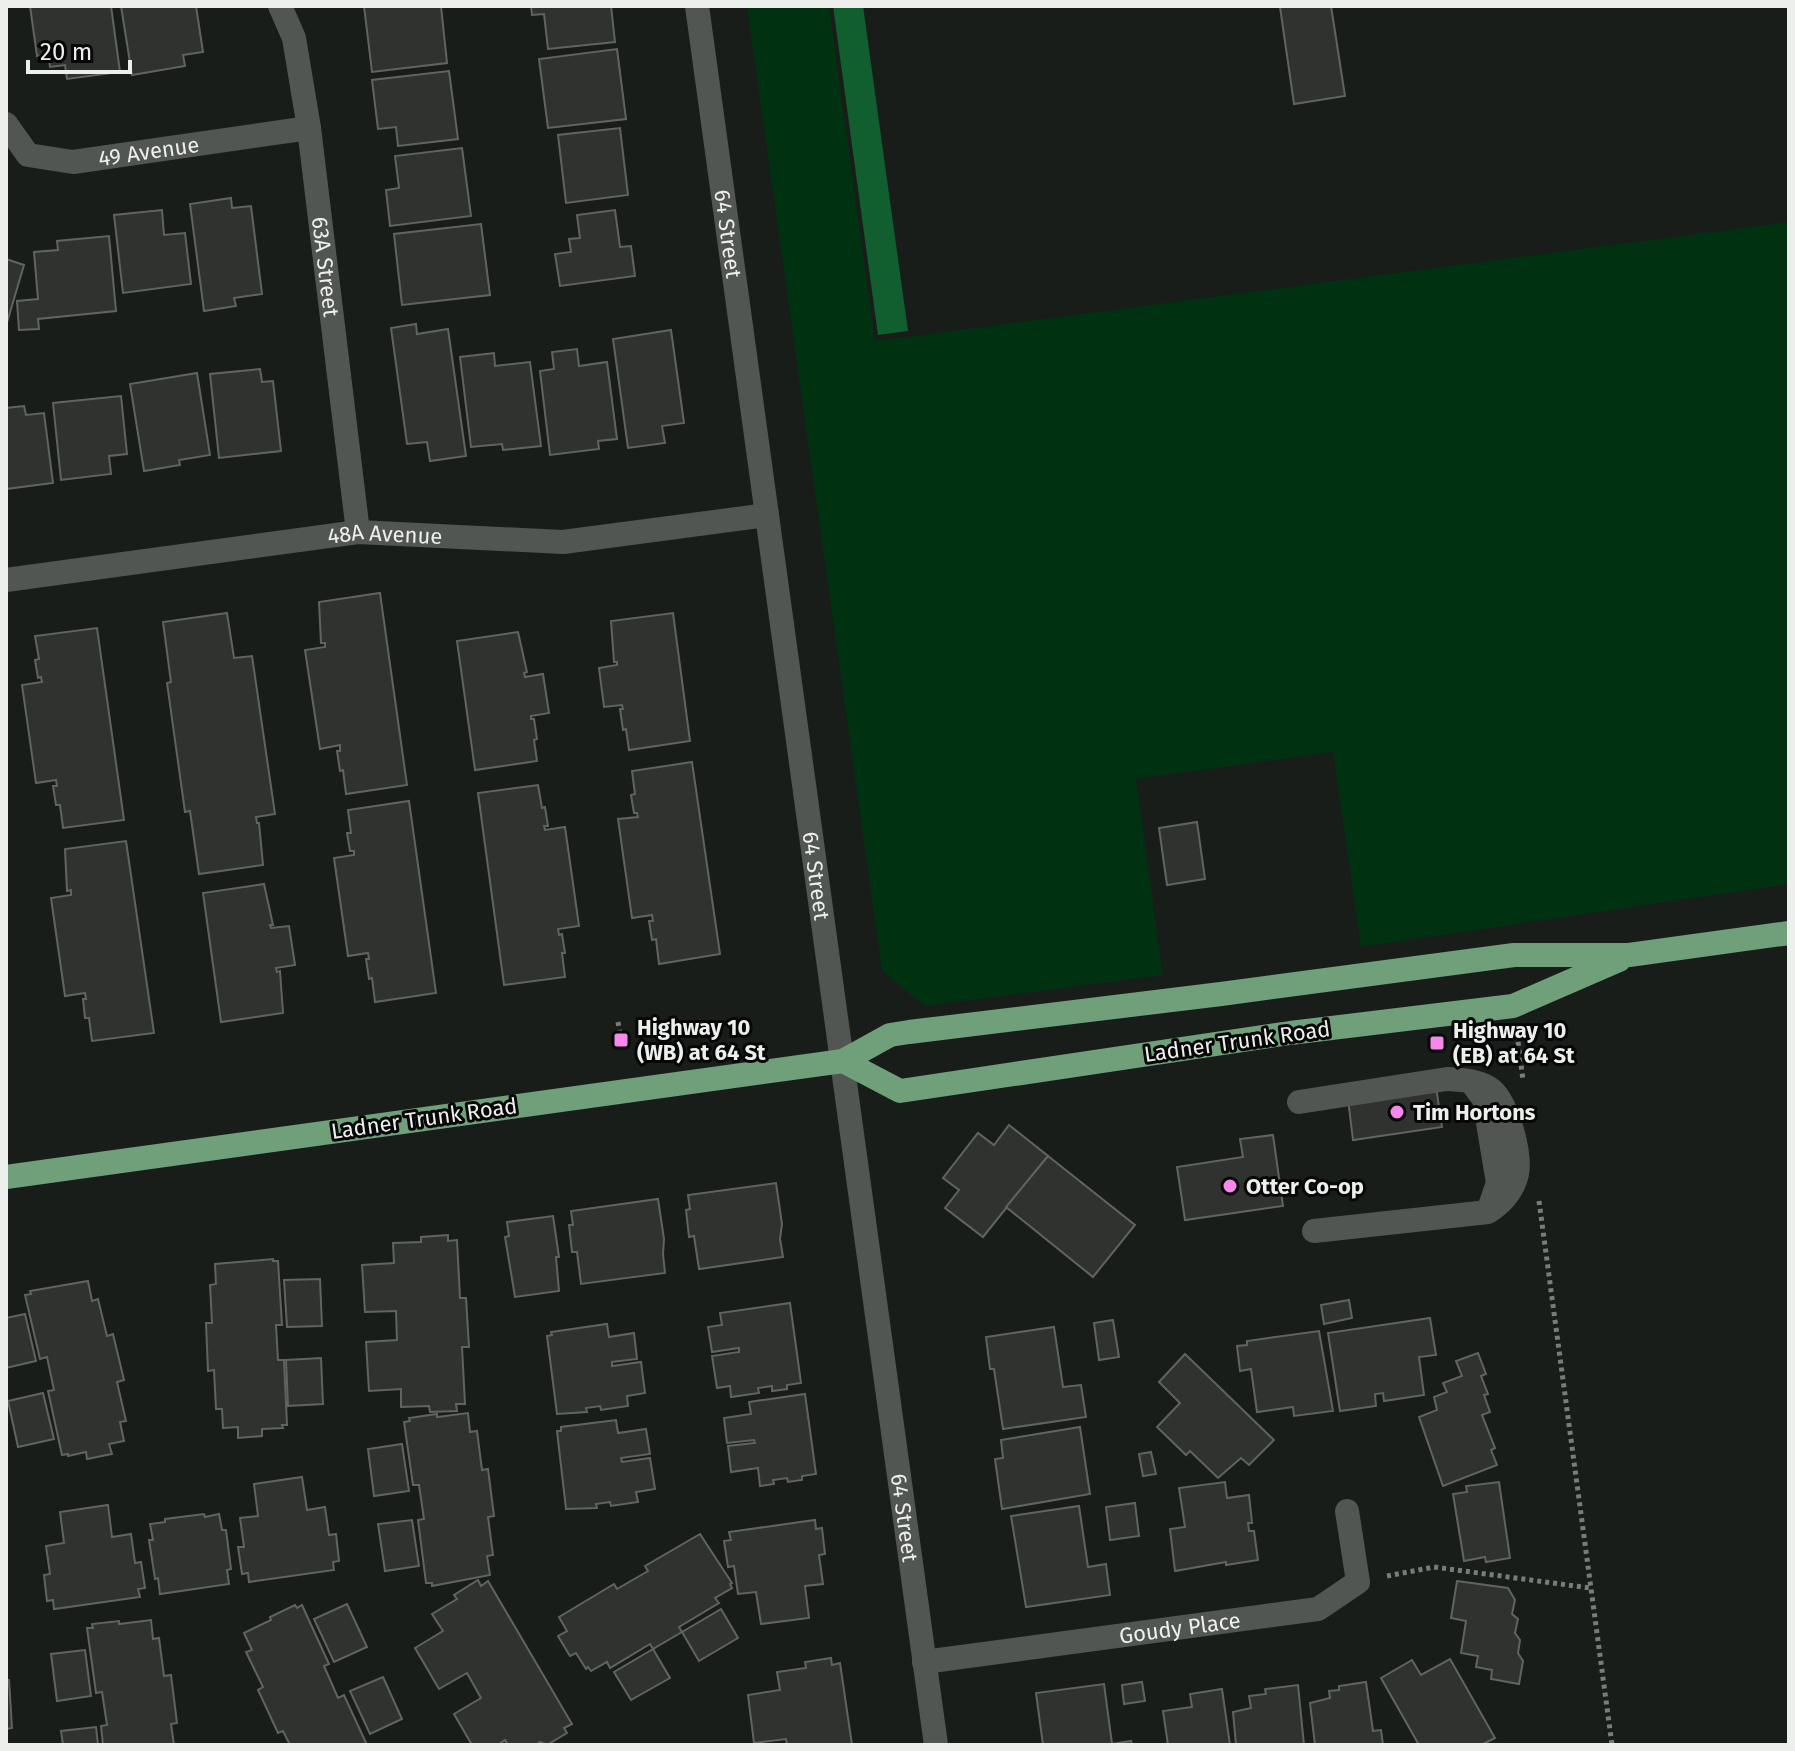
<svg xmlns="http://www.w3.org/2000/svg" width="1795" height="1751" font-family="'Fira Sans',sans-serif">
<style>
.green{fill:#003212}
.forest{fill:#115f2e}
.building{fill:#2f322f;stroke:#606460;stroke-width:2}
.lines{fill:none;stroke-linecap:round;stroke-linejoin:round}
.path{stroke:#797c7a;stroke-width:5;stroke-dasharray:4 4;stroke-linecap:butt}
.minor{stroke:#525653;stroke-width:24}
.major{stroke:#6fa07a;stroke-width:24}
.poi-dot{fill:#f688ed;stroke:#060706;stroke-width:3}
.labels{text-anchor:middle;stroke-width:6;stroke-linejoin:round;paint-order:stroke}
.street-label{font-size:22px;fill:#edefed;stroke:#060706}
.poi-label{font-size:22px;font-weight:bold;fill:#edefed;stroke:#060706;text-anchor:start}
</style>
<rect width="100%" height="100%" fill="#191d1a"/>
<polygon class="green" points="747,6 829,6 875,341 1789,222 1789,884 1361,947 1333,752 1136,779 1163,975 925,1006 882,970"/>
<polygon class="forest" points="833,6 863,6 908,331 878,335"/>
<g class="building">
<polygon points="30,6 111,6 120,72 67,79 65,65 50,67 48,54 37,56"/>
<polygon points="121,6 196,6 203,52 183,55 185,66 132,75"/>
<polygon points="364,6 441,6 447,63 372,72"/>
<polygon points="531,6 611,6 615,42 548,49 544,14 532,15"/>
<polygon points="1331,6 1345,96 1294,104 1280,7"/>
<polygon points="617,49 626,119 548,128 539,59"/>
<polygon points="449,71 458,139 398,146 396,127 378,129 372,80"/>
<polygon points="620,128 628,195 566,203 558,135"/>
<polygon points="462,148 471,216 390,226 386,190 399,188 395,156"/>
<polygon points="231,198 232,208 251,206 262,294 234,298 236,306 204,311 190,204"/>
<polygon points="162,210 164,235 185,233 191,284 123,293 114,215"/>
<polygon points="615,210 620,247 631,246 635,276 560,286 555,254 571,252 569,239 580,238 577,215"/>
<polygon points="481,224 490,295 402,305 394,234"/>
<polygon points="109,236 116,311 38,319 39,329 19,330 17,301 38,299 34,252 58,250 57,241"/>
<polygon points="6,259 24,265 6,326"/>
<polygon points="416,324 417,334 448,329 466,456 430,461 427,442 407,444 391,328"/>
<polygon points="671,330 684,423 662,426 665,443 628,448 613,339"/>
<polygon points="577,349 579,366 607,362 617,439 598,441 599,449 550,455 540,371 554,369 552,352"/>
<polygon points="494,353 495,366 530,362 541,446 503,450 502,444 471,447 460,357"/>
<polygon points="260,369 262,382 273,381 281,451 219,458 210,374"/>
<polygon points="197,373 210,455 179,460 180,465 144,471 130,384"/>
<polygon points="121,396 127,454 109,456 111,474 61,480 53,403"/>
<polygon points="24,406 26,415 44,413 53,483 6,489 6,408"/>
<polygon points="380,593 407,785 346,794 343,770 340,771 337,751 340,751 340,745 320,749 305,650 325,647 325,643 321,643 319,602"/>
<polygon points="227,613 234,658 252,656 275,814 256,817 257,823 259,823 263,865 199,874 190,811 185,812 167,683 171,682 163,622"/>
<polygon points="673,613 690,741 629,750 626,729 623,730 620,709 623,709 622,705 604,707 599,668 617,665 617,662 614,662 611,621"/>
<polygon points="97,628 124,820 63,828 60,805 56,805 53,786 57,786 56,780 36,783 22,685 42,682 41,677 38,678 35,660 39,659 35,636"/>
<polygon points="518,632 527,672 524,673 525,677 543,674 549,713 531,716 531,719 534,719 537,739 534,740 537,761 475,770 457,641"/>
<polygon points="692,762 720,954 659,964 656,939 652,940 649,921 653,921 652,915 632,918 618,819 638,817 637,813 634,813 631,795 635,794 632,771"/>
<polygon points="538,785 542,808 545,807 548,826 544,826 545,830 565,827 579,926 558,929 559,935 562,934 565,953 562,953 565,977 504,985 478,793"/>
<polygon points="409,801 436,993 375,1002 372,978 369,979 366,959 369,959 368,953 348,956 334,858 354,855 354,851 350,851 347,833 351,833 348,810"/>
<polygon points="1197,822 1205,879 1167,885 1159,828"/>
<polygon points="126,841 154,1033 92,1041 89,1018 85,1018 83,999 86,999 85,993 65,996 51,898 71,895 71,890 67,891 65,849"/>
<polygon points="264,884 273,925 270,925 271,928 289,926 295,965 276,968 277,972 280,971 283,1013 221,1022 203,893"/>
<polygon points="1436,1087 1442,1127 1353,1140 1348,1099"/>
<polygon points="1009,1125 1048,1156 983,1237 945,1208 959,1190 943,1178 978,1133 994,1145"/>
<polygon points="1273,1135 1283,1206 1185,1220 1177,1167 1243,1157 1240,1139"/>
<polygon points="1048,1156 1135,1225 1093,1277 1006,1207"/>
<polygon points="776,1183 782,1224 780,1239 783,1257 699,1269 694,1236 689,1237 686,1210 690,1209 688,1195"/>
<polygon points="658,1199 664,1239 663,1254 665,1273 581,1284 577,1252 572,1252 569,1225 573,1225 571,1211"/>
<polygon points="553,1216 559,1257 556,1257 559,1291 515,1297 505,1237 509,1236 507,1222"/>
<polygon points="448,1235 448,1241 457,1240 460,1298 466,1298 469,1347 462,1347 465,1404 456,1404 457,1411 430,1412 429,1406 401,1407 401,1389 369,1391 366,1342 397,1340 396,1311 365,1312 362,1265 394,1263 393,1243 421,1242 421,1237"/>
<polygon points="273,1259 273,1261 278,1261 282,1325 276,1325 278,1360 284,1360 287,1425 282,1425 283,1428 262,1429 262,1436 238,1438 238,1427 223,1428 222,1409 216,1409 214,1370 208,1371 206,1323 212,1323 210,1285 216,1284 215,1264"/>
<polygon points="320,1279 322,1326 287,1327 284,1280"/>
<polygon points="88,1281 92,1301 98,1299 107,1336 113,1334 124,1380 117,1382 126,1421 120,1422 124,1441 109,1444 112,1454 87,1459 86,1452 68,1456 68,1454 62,1455 48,1391 54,1390 47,1357 40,1359 25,1295 31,1294 30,1291"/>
<polygon points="1349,1300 1352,1318 1324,1324 1321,1305"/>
<polygon points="790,1303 801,1383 787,1385 787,1389 772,1391 772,1386 758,1388 759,1393 731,1397 730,1386 717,1388 712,1356 739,1352 739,1348 712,1352 708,1327 722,1325 720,1313"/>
<polygon points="25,1314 36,1361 6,1368 6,1318"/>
<polygon points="1430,1318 1436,1355 1419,1357 1424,1395 1384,1401 1383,1393 1375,1394 1376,1406 1340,1411 1328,1333"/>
<polygon points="1113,1320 1119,1357 1099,1360 1094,1323"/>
<polygon points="607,1324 609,1337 634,1333 637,1359 612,1362 612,1366 641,1362 645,1393 627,1396 628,1406 601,1410 600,1406 586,1408 587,1412 557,1414 547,1336 552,1335 551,1332"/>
<polygon points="1054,1327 1063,1387 1081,1385 1086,1417 1003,1429 994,1369 990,1369 986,1337"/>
<polygon points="1319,1331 1333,1411 1294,1416 1293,1407 1257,1412 1251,1369 1240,1371 1237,1346 1247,1345 1247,1341"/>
<polygon points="1478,1353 1486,1374 1481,1376 1488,1394 1484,1395 1490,1412 1482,1415 1495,1448 1491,1450 1497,1465 1443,1486 1419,1417 1437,1410 1434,1397 1447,1392 1443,1383 1462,1376 1456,1361"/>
<polygon points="1185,1354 1274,1440 1249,1465 1241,1458 1218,1478 1190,1451 1186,1455 1157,1427 1180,1403 1159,1382"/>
<polygon points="321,1358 323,1404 288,1406 286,1360"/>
<polygon points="43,1393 54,1439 18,1447 8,1401"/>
<polygon points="805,1394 816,1474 802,1476 802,1480 788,1482 787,1478 773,1480 774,1484 760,1486 758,1468 731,1472 728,1446 755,1443 754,1440 727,1443 724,1418 751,1414 749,1402"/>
<polygon points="468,1413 470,1432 477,1431 482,1470 488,1469 494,1516 488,1517 493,1555 487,1556 490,1575 432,1586 432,1583 426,1583 418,1520 424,1519 419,1485 413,1485 404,1422 410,1421 409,1418 437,1414 437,1417"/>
<polygon points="616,1420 618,1433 646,1429 650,1454 621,1458 622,1462 650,1458 655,1489 636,1492 638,1502 611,1506 610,1502 596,1504 597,1508 566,1509 557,1431 561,1431 561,1427"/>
<polygon points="1080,1427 1090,1494 1002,1509 995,1459 1003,1458 1001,1440"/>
<polygon points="402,1444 409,1491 374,1496 368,1449"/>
<polygon points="1151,1452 1156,1474 1143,1476 1139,1454"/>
<polygon points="302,1477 307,1510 325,1507 329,1535 336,1534 339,1561 333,1562 334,1570 249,1582 248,1573 242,1574 238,1547 244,1547 240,1518 258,1516 254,1484"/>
<polygon points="1225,1482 1227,1498 1249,1495 1252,1523 1248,1523 1249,1531 1254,1531 1258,1560 1226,1565 1226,1562 1175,1571 1170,1529 1185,1527 1179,1488"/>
<polygon points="1499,1482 1510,1558 1486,1562 1485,1557 1464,1561 1453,1494 1467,1492 1466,1486"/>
<polygon points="1135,1503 1139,1536 1110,1540 1106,1507"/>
<polygon points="108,1505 112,1537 131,1534 135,1563 141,1562 145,1588 138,1589 140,1597 54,1609 53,1600 47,1601 44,1575 50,1574 46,1546 64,1543 60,1512"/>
<polygon points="1079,1506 1088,1567 1106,1564 1110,1595 1026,1607 1011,1516"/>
<polygon points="204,1514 205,1517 219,1514 222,1530 226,1530 231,1569 227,1570 229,1584 160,1594 158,1578 155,1579 149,1540 153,1540 150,1524 165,1522 165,1519"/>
<polygon points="412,1520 419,1566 385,1571 378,1524"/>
<polygon points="815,1520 816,1529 822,1528 825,1554 819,1555 823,1584 805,1586 809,1618 761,1624 756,1592 738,1594 734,1566 728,1567 724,1541 731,1540 729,1532"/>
<polygon points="700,1534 732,1583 730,1584 732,1588 715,1598 719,1603 679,1627 682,1632 653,1649 650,1644 610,1668 607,1662 591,1671 588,1667 586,1669 576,1653 570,1656 558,1636 567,1631 559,1617 614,1584 617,1589 648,1571 645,1566"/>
<polygon points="478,1580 481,1586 488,1581 572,1724 564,1728 567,1733 547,1745 540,1742 536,1745 508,1745 505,1740 498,1745 472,1745 454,1714 481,1698 467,1673 439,1689 415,1648 443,1631 432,1614 457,1599 454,1595"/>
<polygon points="1457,1581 1508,1588 1515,1600 1512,1614 1518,1619 1515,1633 1520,1640 1518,1653 1523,1661 1519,1684 1491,1679 1492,1670 1476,1667 1478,1656 1461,1653 1466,1621 1451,1618"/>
<polygon points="347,1604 367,1647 334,1662 314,1619"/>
<polygon points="295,1605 297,1608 302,1605 329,1664 324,1666 338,1698 344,1695 367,1745 290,1745 283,1731 278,1733 258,1690 263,1687 246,1652 252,1650 244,1633 271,1620 270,1617"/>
<polygon points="721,1609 738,1638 699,1661 682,1632"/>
<polygon points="151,1620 153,1639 159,1638 164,1676 171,1675 177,1723 171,1724 174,1745 103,1745 101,1726 107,1725 102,1692 96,1693 87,1628 93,1628 92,1624 119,1621 119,1624"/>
<polygon points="653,1649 670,1678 631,1700 614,1672"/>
<polygon points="85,1650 91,1696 57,1701 51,1654"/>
<polygon points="831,1658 832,1665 840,1663 852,1745 787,1745 786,1739 754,1743 748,1695 780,1690 777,1672 806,1668 805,1662"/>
<polygon points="1450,1659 1495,1738 1481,1745 1419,1745 1381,1678 1412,1660 1421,1675"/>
<polygon points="383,1677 402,1719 370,1734 350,1691"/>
<polygon points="6,1680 9,1680 12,1728 6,1729"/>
<polygon points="1142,1682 1145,1701 1124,1704 1122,1685"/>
<polygon points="1366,1682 1373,1731 1381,1730 1383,1745 1315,1745 1310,1703 1330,1698 1329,1691 1339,1690 1339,1686"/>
<polygon points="1104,1684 1112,1744 1131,1741 1132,1745 1043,1745 1036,1693"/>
<polygon points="1298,1685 1304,1745 1236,1745 1233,1712 1251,1708 1249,1696 1266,1694 1265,1689"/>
<polygon points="1222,1689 1230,1745 1168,1745 1163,1711 1192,1707 1190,1694"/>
<polygon points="96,1727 98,1745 63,1745 61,1731"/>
</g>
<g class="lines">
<g class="path">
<polyline points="618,1022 621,1040"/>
<polyline points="1517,1034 1523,1080"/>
<polyline points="1539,1201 1612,1745"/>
<polyline points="1387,1576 1434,1567 1590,1588"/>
</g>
<g class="minor">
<path id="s1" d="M280,6L294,38L309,128L358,532"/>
<path id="s2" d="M697,6L936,1745"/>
<path id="s3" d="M6,124L28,155L73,162L309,128"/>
<path id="s4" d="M6,580L358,532L563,542L767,515"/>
<polyline points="1471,1082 1484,1099 1498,1183 1490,1206"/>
<path d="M1299,1102L1447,1079C1462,1080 1476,1080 1489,1088C1507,1099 1521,1154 1517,1174C1513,1191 1502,1203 1488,1212L1314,1231"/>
<path id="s5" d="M924,1662L1318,1609L1358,1582L1347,1511"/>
</g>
<g class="major">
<polyline points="843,1061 900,1091 1290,1033 1513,1006 1619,960"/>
<polyline points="6,1177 843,1061 890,1035 909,1032 1221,994 1514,955 1629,955 1789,933"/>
</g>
</g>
<g class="poi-dot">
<rect x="613" y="1032" width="16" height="16" rx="4"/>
<rect x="1429" y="1035" width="16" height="16" rx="4"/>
<circle cx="1397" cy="1112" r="8"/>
<circle cx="1230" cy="1186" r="8"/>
</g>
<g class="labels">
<g class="street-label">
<text dy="8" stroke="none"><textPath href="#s3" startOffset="160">49 Avenue</textPath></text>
<text dy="8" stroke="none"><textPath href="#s2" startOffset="230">64 Street</textPath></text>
<text dy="8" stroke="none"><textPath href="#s1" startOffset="266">63A Street</textPath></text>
<text dy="8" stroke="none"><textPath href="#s4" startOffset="382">48A Avenue</textPath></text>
<text dy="8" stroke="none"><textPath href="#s2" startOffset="878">64 Street</textPath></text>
<text transform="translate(1237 1041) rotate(-8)" y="8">Ladner Trunk Road</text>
<text transform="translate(424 1118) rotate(-8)" y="8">Ladner Trunk Road</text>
<text dy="8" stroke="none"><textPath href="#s2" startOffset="1526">64 Street</textPath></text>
<text dy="8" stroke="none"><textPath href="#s5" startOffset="258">Goudy Place</textPath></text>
</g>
<g class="poi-label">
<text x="637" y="1035">Highway 10<tspan x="637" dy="25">(WB) at 64 St</tspan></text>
<text x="1453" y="1038">Highway 10<tspan x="1453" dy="25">(EB) at 64 St</tspan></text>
<text x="1413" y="1120">Tim Hortons</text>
<text x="1246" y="1194">Otter Co-op</text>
</g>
</g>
<rect width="1795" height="1751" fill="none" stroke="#edefed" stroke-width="16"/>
<path d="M28 60v12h102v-12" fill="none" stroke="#edefed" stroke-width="4"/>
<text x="40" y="60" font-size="24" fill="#edefed" stroke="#060706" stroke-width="6" paint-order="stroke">20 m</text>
</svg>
